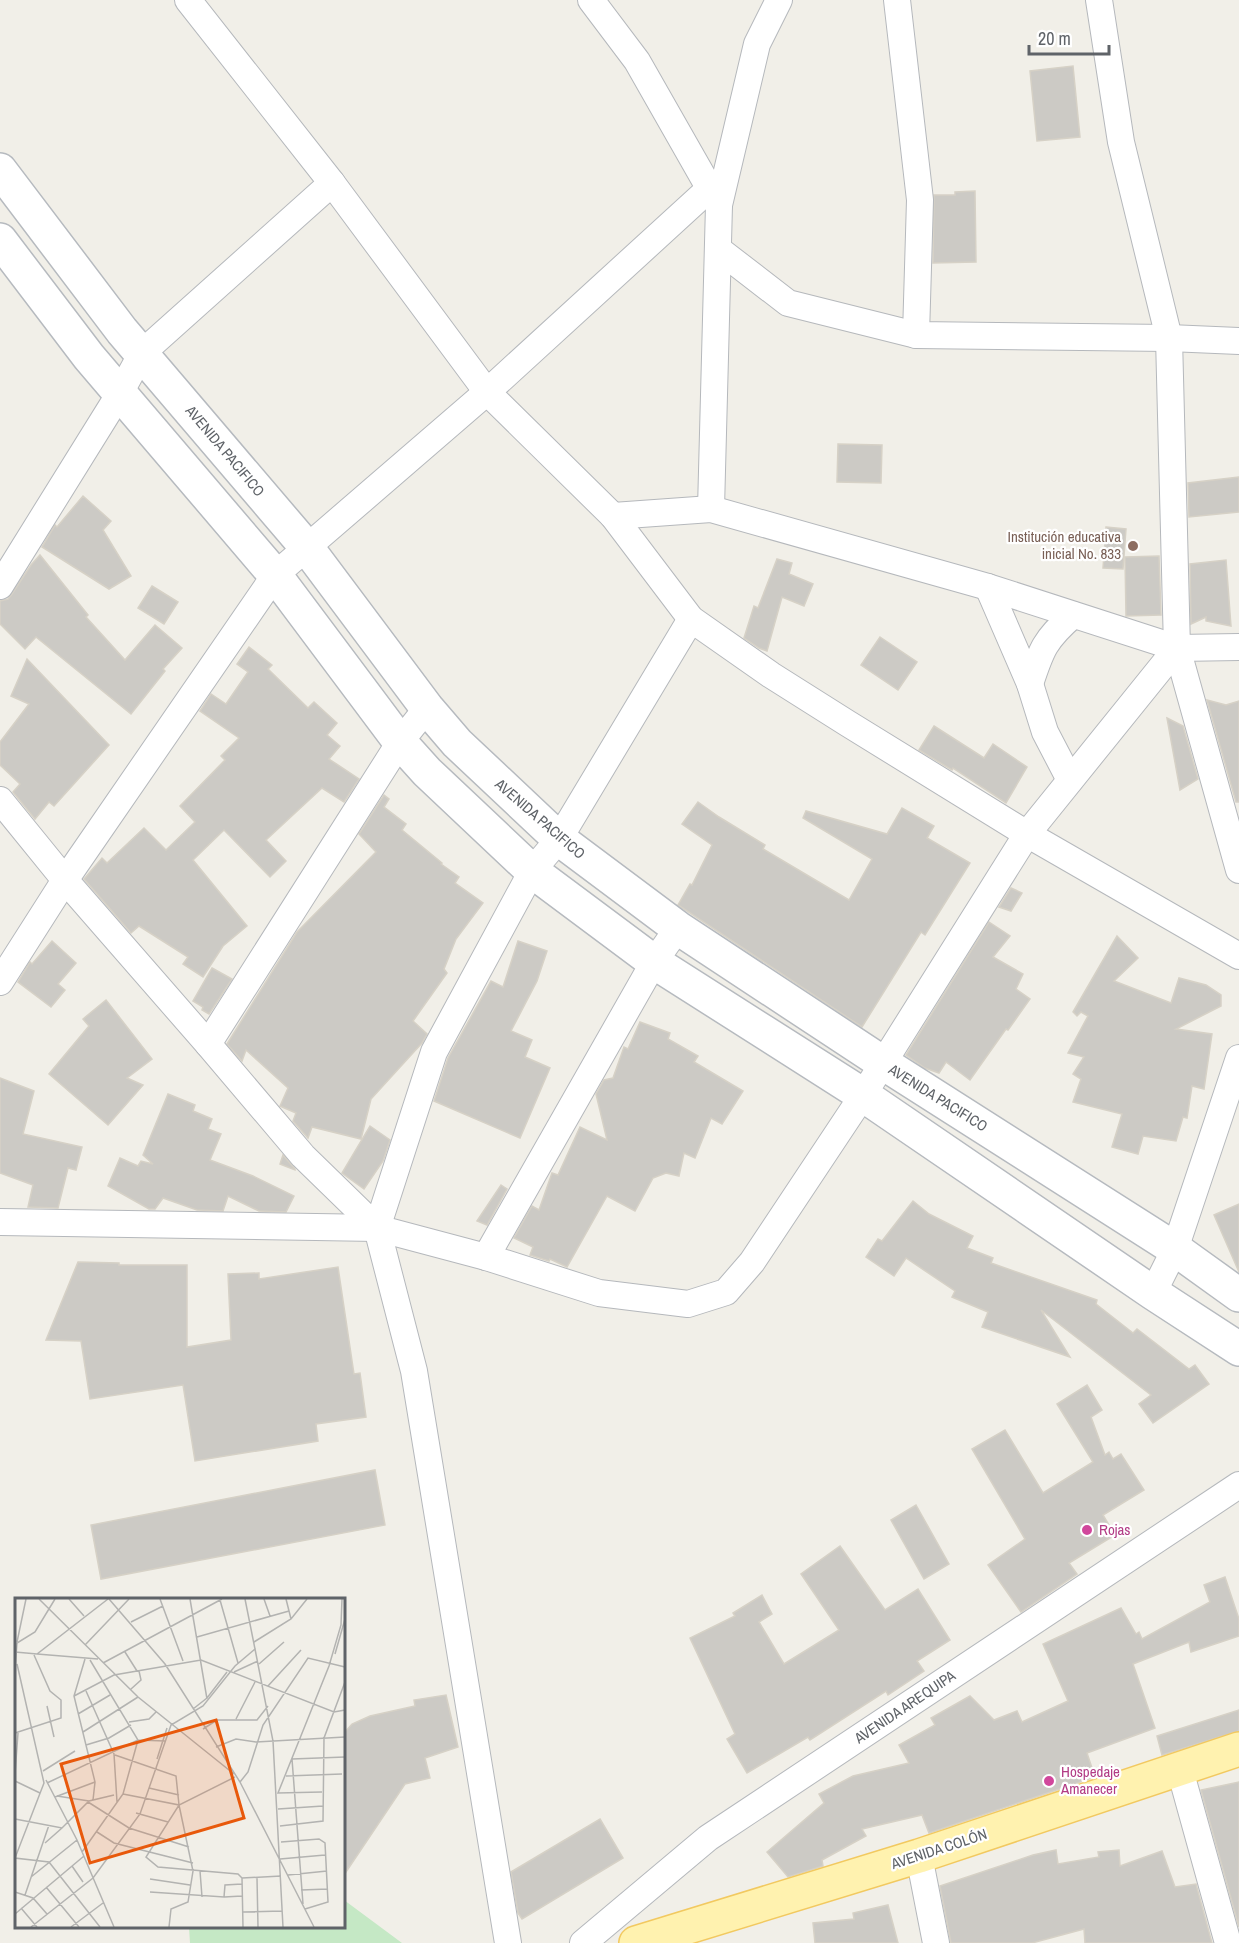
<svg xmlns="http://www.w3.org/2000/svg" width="1239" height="1943" font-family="'Archivo Narrow',sans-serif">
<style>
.green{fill:#c5e8c5}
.building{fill:#cccac5;stroke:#d6d1c6;stroke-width:1.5}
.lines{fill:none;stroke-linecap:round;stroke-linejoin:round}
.street-casing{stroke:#b5b8bc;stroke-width:28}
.secondary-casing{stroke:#b6babf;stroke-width:36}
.primary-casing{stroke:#f2c960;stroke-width:36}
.street{stroke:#fff;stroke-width:26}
.secondary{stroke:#fff;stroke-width:33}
.primary{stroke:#fff2af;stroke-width:33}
.education-dot{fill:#8d6e63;stroke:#fff;stroke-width:2}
.hotel-dot{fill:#d1479c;stroke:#fff;stroke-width:2}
.labels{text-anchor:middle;stroke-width:4.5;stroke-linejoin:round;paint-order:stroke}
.street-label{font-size:15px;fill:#5f6368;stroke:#fff}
.education-label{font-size:15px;fill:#785e54;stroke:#fff;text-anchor:end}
.hotel-label{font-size:15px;fill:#b23c85;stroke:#fff;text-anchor:start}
.inset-road{fill:none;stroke:#b3b3b1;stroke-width:1.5}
.view{fill:#e8590c;fill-opacity:0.15;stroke:#e8590c;stroke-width:3}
.inset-edge{fill:none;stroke:#5f6368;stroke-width:3}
</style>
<rect width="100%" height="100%" fill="#f1efe8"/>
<polygon class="green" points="344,1900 402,1943 190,1943 189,1927 344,1926"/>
<g class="building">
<polygon points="1073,66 1080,137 1037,141 1030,71"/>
<polygon points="975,191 976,262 933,263 934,195 955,195 955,192"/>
<polygon points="838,444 882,445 881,483 837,482"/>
<polygon points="1239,477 1239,512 1189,517 1188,483"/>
<polygon points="83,496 111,521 103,530 131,576 109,589 42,547 55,525 57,527"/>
<polygon points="1106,527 1126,529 1123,569 1103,568"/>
<polygon points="40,555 88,615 86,617 125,660 155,625 182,648 163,669 165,671 131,714 36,637 25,649 0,624 0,601 8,599 12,594 31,565"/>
<polygon points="1159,556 1161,615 1126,616 1125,557"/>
<polygon points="777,559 792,563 789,574 813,584 804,606 782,597 767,651 759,648 744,638 754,606 758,608"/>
<polygon points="1226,560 1231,626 1206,621 1206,617 1191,624 1190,564"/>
<polygon points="152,586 178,602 164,624 138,608"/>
<polygon points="880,637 917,662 898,690 861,665"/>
<polygon points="249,647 272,665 268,669 308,708 314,702 337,723 327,735 340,746 329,759 359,779 344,802 322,788 266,840 286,861 270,877 224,830 193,860 247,926 223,946 203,977 183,964 188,957 139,926 131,933 84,879 102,858 107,863 144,828 166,850 195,822 180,806 225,760 221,756 239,738 200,711 211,694 226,704 248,672 237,664"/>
<polygon points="27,659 109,745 54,806 49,802 35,819 13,792 20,784 0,765 0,742 29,704 11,696"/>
<polygon points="1207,700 1226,705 1239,701 1239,802 1236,802"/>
<polygon points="1167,718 1183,726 1198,779 1180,790"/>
<polygon points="934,726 984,758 993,744 1027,767 1006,803 953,768 952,770 919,750"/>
<polygon points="384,795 389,799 384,807 406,824 402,830 442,863 441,864 459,877 455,883 483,903 456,939 444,969 447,973 413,1021 427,1034 422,1043 371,1099 361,1139 312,1127 308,1138 293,1121 296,1113 280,1106 288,1088 246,1050 242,1061 227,1044 297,932 376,852 359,834"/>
<polygon points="698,802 719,817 765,845 763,849 849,900 872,859 803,818 806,811 887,834 902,808 934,826 927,838 970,863 925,935 921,932 862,1027 678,905 690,884 692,885 712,845 682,824"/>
<polygon points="1011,888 1022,893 1011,911 999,907"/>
<polygon points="989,922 1010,936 993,957 1023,974 1016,989 1030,999 1008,1030 1006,1029 970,1080 946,1062 939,1073 925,1068 906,1055"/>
<polygon points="1117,936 1138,958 1114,981 1171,1003 1179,978 1206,985 1221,995 1221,1006 1176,1029 1212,1034 1204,1089 1192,1086 1187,1118 1183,1117 1176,1141 1143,1136 1138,1154 1112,1147 1122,1114 1073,1102 1081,1079 1073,1074 1084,1057 1068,1053 1088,1016 1081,1012 1077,1016 1073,1012"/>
<polygon points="52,941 76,963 58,984 65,990 51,1007 18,982 30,962 32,964"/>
<polygon points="518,941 547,951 537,981 511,1031 532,1040 525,1057 550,1068 520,1138 434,1101 448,1058 491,981 503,987"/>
<polygon points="212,968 232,979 209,1014 202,1010 203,1007 193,1001"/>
<polygon points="106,1000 152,1059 127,1078 143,1085 108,1125 49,1074 89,1026 83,1019"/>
<polygon points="640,1022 670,1033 668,1039 698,1056 694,1062 743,1091 722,1124 711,1118 695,1158 684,1153 679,1176 666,1173 653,1178 635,1211 607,1196 567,1267 550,1259 549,1261 530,1255 533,1247 514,1238 532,1206 539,1210 552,1173 558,1175 580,1127 607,1140 596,1094 604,1080 613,1078 624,1047 628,1049"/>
<polygon points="0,1078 34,1091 23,1134 82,1147 76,1170 68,1168 58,1208 28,1207 33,1185 0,1173"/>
<polygon points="168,1094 195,1105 193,1111 212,1119 208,1129 221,1134 210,1160 253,1176 294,1196 286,1212 259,1211 228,1196 223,1211 197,1210 163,1198 155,1209 149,1209 108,1186 120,1158 138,1166 141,1161 153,1164 143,1155"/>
<polygon points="370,1126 390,1140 383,1161 364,1189 342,1173"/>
<polygon points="283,1155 295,1169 295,1170 280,1164"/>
<polygon points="501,1185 507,1189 487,1225 477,1221"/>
<polygon points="913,1201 929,1214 973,1236 967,1248 993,1258 991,1263 1097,1300 1096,1304 1133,1333 1137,1329 1189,1369 1195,1365 1209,1384 1153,1423 1139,1404 1151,1395 1041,1310 1070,1357 982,1327 988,1312 952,1297 955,1291 906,1258 894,1276 866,1257 878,1239 882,1241"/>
<polygon points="1239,1204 1239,1272 1214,1215"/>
<polygon points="78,1262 119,1263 119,1265 187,1265 187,1347 231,1340 228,1274 259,1273 259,1279 338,1267 354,1374 360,1373 366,1417 316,1424 318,1441 195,1461 183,1385 90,1399 81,1341 46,1340"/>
<polygon points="1087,1385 1102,1410 1091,1417 1105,1455 1109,1452 1113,1459 1121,1454 1144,1490 1103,1515 1115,1535 1069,1563 1077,1574 1021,1612 988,1565 1025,1539 972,1449 1005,1430 1043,1493 1093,1462 1057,1404"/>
<polygon points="375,1470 385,1525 101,1579 91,1525"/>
<polygon points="916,1505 949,1564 924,1579 891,1520"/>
<polygon points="840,1546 885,1610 918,1589 950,1640 917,1661 924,1671 888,1695 886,1691 810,1740 808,1737 747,1773 727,1739 735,1734 690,1638 735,1616 733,1613 762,1595 772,1614 759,1622 784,1664 839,1630 801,1574"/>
<polygon points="1225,1577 1239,1619 1239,1636 1191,1652 1189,1642 1133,1664 1155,1728 1087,1753 1095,1777 929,1833 922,1815 862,1829 866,1836 822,1860 823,1866 788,1877 767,1852 824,1803 819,1794 853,1776 909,1763 899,1745 935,1725 931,1718 970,1696 994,1720 1017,1711 1022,1722 1068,1701 1043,1644 1121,1608 1136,1634 1139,1632 1142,1639 1210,1602 1204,1585"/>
<polygon points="446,1695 458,1747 425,1758 430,1778 405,1784 344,1875 344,1733 352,1724 370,1716 415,1706 414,1700"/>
<polygon points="1239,1710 1239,1731 1162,1755 1157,1736"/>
<polygon points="1239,1782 1239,1927 1201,1790"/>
<polygon points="600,1819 623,1858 522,1919 518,1913 511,1872"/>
<polygon points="1056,1850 1058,1864 1099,1857 1098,1852 1119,1850 1120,1866 1162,1851 1175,1887 1196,1884 1212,1943 1085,1943 1084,1929 1032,1943 951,1943 940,1886 1033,1855"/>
<polygon points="888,1905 898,1943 815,1943 813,1923 854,1919 853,1913"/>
</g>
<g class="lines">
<defs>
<g id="street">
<polyline points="188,0 332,183 487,392 613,516 691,619 771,675 847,723 1027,834 1239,956"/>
<polyline points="591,0 637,61 719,205 711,509"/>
<polyline points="897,0 920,200 916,335"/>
<polyline points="1099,0 1121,142 1169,338 1177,648 1239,870"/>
<polyline points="719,205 757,44 779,0"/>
<polyline points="718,249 788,303 916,335 1169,338 1239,341"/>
<polyline points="613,516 711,509 988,587 1177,648 1239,647"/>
<polyline points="0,586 120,393 142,353 332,183"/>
<polyline points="988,587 1030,684 1045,732 1070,780"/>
<path d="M1030,684C1041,650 1045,639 1073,615"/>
<polyline points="0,800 65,880 208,1044 303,1156 377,1228 414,1371 508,1943"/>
<polyline points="0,982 65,880 275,575 487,392 709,189"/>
<polyline points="208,1044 400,742 427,708"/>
<polyline points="0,1222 377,1228 434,1052 532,871 559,839 691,619"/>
<polyline points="377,1228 486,1257 599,1293 688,1304 726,1292 752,1262 863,1095 1027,834 1177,648"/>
<polyline points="486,1257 654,962 678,928"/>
<polyline points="1153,1293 1175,1249 1239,1058"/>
<polyline points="1180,1770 1228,1943"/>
<polyline points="919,1856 936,1943"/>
<polyline points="583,1943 708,1838 1239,1485"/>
</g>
<g id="secondary">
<polyline points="0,170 122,331 308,549 427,708 457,743 559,839 678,928 883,1063 1175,1249 1239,1295"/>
<polyline points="0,240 89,357 275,575 400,742 427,772 532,871 654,962 863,1095 1153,1293 1239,1349"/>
</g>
<polyline id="primary" points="636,1943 919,1856 1239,1749"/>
</defs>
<use href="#street" class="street-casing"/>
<use href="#secondary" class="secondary-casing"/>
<use href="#primary" class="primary-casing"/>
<use href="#street" class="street"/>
<use href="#secondary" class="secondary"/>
<use href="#primary" class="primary"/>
</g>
<circle class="education-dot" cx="1133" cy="546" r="6"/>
<g class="hotel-dot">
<circle cx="1087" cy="1530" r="6"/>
<circle cx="1049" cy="1781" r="6"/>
</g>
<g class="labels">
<g class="street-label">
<text transform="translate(225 451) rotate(50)" y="5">AVENIDA PACIFICO</text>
<text transform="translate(540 819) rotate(41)" y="5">AVENIDA PACIFICO</text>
<text transform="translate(938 1098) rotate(32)" y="5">AVENIDA PACIFICO</text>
<text transform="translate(905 1707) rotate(-34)" y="5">AVENIDA AREQUIPA</text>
<text transform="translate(939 1849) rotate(-18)" y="5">AVENIDA COLÓN</text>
</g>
<g class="education-label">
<text x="1121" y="542">Institución educativa<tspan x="1121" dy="17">inicial No. 833</tspan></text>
</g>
<g class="hotel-label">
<text x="1099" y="1535">Rojas</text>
<text x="1061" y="1777">Hospedaje<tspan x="1061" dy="17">Amanecer</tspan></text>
</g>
</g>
<g transform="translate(15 1598)">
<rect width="330" height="330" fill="#f1efe8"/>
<path class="inset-road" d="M24,1L123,99L219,176M54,1L69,18M94,1L150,66L225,184L299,329M145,1L168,63M175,1L192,101M249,1L255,18M271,1L276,21M205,2L223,65M116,24L148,8M182,39L274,13M2,44L11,1M239,44L276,21L292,1M70,47L114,1M240,51L258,143L268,329M0,54L22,56L93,1M110,54L122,73M22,56L83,61M320,56L330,21M70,61L59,98L80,184L78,202M88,65L207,1M2,66L29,185L0,260L34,264L85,329M244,66L269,44M0,71L2,45L20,34L40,1M219,74L243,63M253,88L286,52M116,91L126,82L124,73M71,93L99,156L102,204M59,98L99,77L186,62L319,114L330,112M32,108L39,139M178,111L192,100L212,74M63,116L95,97M221,121L240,84M114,124L134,121L141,114M188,131L202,122H242L253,108M68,134L123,99M0,135L46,120V102L35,93L19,57M71,147L94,140L116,127M201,149L221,141L241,144L330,139M100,157L161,178L164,207M142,161L152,130M277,161L288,306M277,161L330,159M28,173L60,153M0,176L3,135M271,178L327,176M220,179L164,207L131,259L143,269L223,276L227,280L228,329M31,182L62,242L99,329M0,183L25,195M225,184L233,174L248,127L293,60L330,69M32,185L123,142L150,143M134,190L164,197M307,194L263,195L314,68L326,27L327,1M108,196L164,207L178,273L173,304L156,311L154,329M42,198L74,203M40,199L80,184M73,204L114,230L174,249M263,211L308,208M121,215L153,224M0,221L47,230L74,203L99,197M265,228L308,223L309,140L330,84M82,234L99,245L178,265M266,244L304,241L310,245L313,304L290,311M30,245L47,230M67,254L108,196L123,142L75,62M265,261L310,257M57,268L68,284M185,273L187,299M273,277L312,273M16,279L62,242M227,280L266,278M242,280L243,329M135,281L175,287M31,289L64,329M286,292L313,291M0,294L18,300L32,316M135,294L209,299L210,287L227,286M10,297L34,227M209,299L227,298M6,310L22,329M228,314L267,313M0,316L69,258M16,329L78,280L125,216L156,127L188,108L220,68L240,51L230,1M56,329L88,305"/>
<path class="view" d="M201,122L229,220L75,265L46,166Z"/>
<rect width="330" height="330" class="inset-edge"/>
</g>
<path d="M1029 45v9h80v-9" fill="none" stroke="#5f6368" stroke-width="3"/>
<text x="1038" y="45" font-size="18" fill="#5f6368" stroke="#ffffff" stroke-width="4.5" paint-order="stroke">20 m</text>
</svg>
